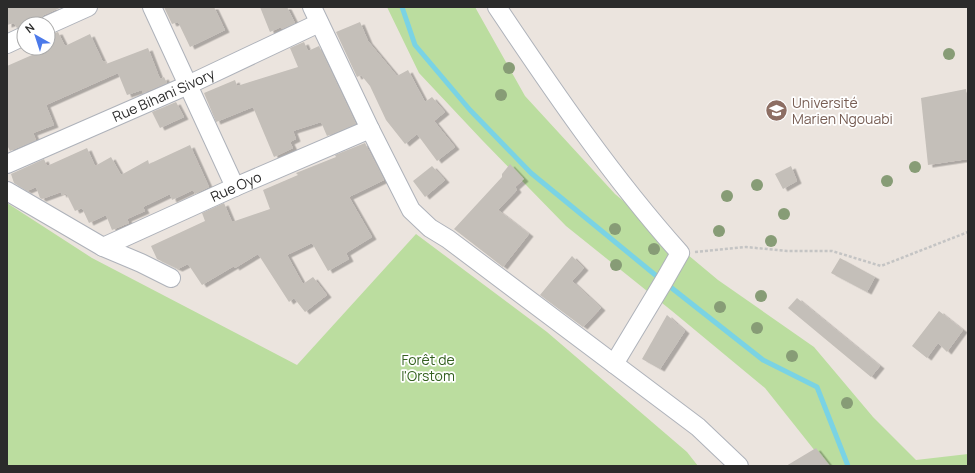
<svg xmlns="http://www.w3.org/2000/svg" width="975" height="473" font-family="Manrope,sans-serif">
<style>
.green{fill:#bbdd9f}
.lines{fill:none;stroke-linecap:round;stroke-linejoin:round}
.stream{stroke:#7ad3e4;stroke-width:5}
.building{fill:#c4bfb9;filter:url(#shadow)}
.minor-casing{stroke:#aeb2ba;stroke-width:20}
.path{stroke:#c4c4c4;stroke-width:2.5;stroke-dasharray:3 2;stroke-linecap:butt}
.minor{stroke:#fff;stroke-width:18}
.tree{fill:#879c76}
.labels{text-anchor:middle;stroke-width:3.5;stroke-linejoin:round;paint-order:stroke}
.street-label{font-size:14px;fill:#2b2b2b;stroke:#fff}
.education-label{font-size:14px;fill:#785e54;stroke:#fff;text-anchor:start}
.park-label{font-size:14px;fill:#356121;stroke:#fff}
</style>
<defs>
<filter id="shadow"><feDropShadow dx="4.5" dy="2.5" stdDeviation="0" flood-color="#0004"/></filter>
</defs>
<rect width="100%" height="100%" fill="#ebe4de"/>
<g class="green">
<polygon points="387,7 475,7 525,96 615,194 718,280 814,347 873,417 916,460 968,454 968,466 827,466 765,388 672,311 566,226 482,140 419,73"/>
<polygon points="7,203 92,258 297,365 416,234 547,332 687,452 698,466 7,466"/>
</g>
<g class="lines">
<polyline class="stream" points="402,7 415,45 470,110 531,173 659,278 763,360 817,387 848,466"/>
</g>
<g class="building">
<polygon points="7,7 62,7 44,15 39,20 29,24 24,24 24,26 17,28 14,23 7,25"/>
<polygon points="164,7 214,7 225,30 190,47 178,22 172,24"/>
<polygon points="260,7 287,7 295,23 282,29 281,27 270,32"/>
<polygon points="360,22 368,41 397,76 408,70 425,102 432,97 445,112 434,121 455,147 437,161 417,134 405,144 386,120 370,86 361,75 357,77 336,32"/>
<polygon points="58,32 65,46 90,34 103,62 105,61 106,64 148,48 160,79 164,77 167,83 143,93 142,90 127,95 118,73 46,105 54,125 33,133 36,140 10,151 7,145 7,66 48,48 48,35"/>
<polygon points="304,42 308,51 319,46 356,124 327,136 321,122 293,131 296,139 290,142 293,148 274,157 253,107 216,122 204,93 235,80 237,86 298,67 290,48"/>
<polygon points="966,89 968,109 968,159 928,165 921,98"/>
<polygon points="176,102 184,117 160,128 152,112"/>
<polygon points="365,143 384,180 349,197 372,237 346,253 349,259 328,271 312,243 287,255 303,284 313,277 327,295 305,312 294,298 289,302 258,254 235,268 234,266 202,285 188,264 178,269 157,259 151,246 205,221 202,213 224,203 232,222 270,209 263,190 298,175 296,173 336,157 335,155"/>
<polygon points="190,145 209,187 195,194 193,190 172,200 170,194 143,207 145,211 127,219 129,223 112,230 106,215 89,223 82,208 75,211 66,193 62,195 61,192 42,199 40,198 36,187 27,191 14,183 11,174 44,159 47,166 87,148 95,166 111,157 121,175 148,160 149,164"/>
<polygon points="510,164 524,179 515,187 517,190 498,210 529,234 503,267 454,229 502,177 502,174"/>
<polygon points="432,166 445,180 425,197 413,181"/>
<polygon points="791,166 797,181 783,189 775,174"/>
<polygon points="572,256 584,268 572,281 601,308 583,327 540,295"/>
<polygon points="840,258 875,277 867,292 831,273"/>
<polygon points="797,298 880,366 871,377 788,308"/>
<polygon points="939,311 963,330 947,352 938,343 927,358 912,346"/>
<polygon points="667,315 685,331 660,369 642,359"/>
<polygon points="816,448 830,466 786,466"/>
</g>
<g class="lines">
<defs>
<g id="minor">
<polyline points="152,7 235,187"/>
<polyline points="312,7 370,129 411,210 430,228 448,239 698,427 739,466"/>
<path d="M497,7C554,92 612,177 680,253L664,281L614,364"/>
<polyline points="48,25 88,7"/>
<polyline points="7,44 24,36"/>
<path id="s1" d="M7,164L188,85L319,23"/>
<polyline points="7,191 103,247 141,263 171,278"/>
<path id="s2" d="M103,247L235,187L370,129"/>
</g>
</defs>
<use href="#minor" class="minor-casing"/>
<polyline class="path" points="695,252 746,247 787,251 832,251 881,266 968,232"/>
<use href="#minor" class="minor"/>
</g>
<g class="tree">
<circle cx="949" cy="54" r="6"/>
<circle cx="509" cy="68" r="6"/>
<circle cx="501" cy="95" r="6"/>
<circle cx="915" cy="167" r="6"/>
<circle cx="887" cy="181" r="6"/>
<circle cx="757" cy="185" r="6"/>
<circle cx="727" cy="196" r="6"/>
<circle cx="784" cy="214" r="6"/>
<circle cx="615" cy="229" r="6"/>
<circle cx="719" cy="231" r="6"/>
<circle cx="771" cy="241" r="6"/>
<circle cx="654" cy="249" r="6"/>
<circle cx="616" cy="265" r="6"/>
<circle cx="761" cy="296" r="6"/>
<circle cx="720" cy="307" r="6"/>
<circle cx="757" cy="328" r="6"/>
<circle cx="792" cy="356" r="6"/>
<circle cx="847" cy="403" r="6"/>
</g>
<defs>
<symbol id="university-disc" viewBox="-11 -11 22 22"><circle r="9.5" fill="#8d6e63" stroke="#fff"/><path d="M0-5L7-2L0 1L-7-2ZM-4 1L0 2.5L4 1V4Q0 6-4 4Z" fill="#fff"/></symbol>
</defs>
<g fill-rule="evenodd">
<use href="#university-disc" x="764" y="98" width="25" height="25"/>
</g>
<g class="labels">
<g class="street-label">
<text dy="5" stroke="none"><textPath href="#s1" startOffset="171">Rue Bihani Sivory</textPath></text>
<text dy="5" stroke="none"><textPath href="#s2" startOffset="146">Rue Oyo</textPath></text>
</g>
<g class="education-label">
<text x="792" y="108">Université<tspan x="792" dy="16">Marien Ngouabi</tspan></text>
</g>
<g class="park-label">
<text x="428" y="365">Forêt de<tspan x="428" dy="16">l'Orstom</tspan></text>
</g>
</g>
<rect width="975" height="473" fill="none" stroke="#2b2b2b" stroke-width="16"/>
<g transform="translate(36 36) rotate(321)"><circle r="19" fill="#ffffff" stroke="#aaaaaa"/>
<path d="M0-3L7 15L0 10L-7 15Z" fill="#4c7aea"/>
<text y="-6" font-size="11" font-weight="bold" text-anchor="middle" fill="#2b2b2b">N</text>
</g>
</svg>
